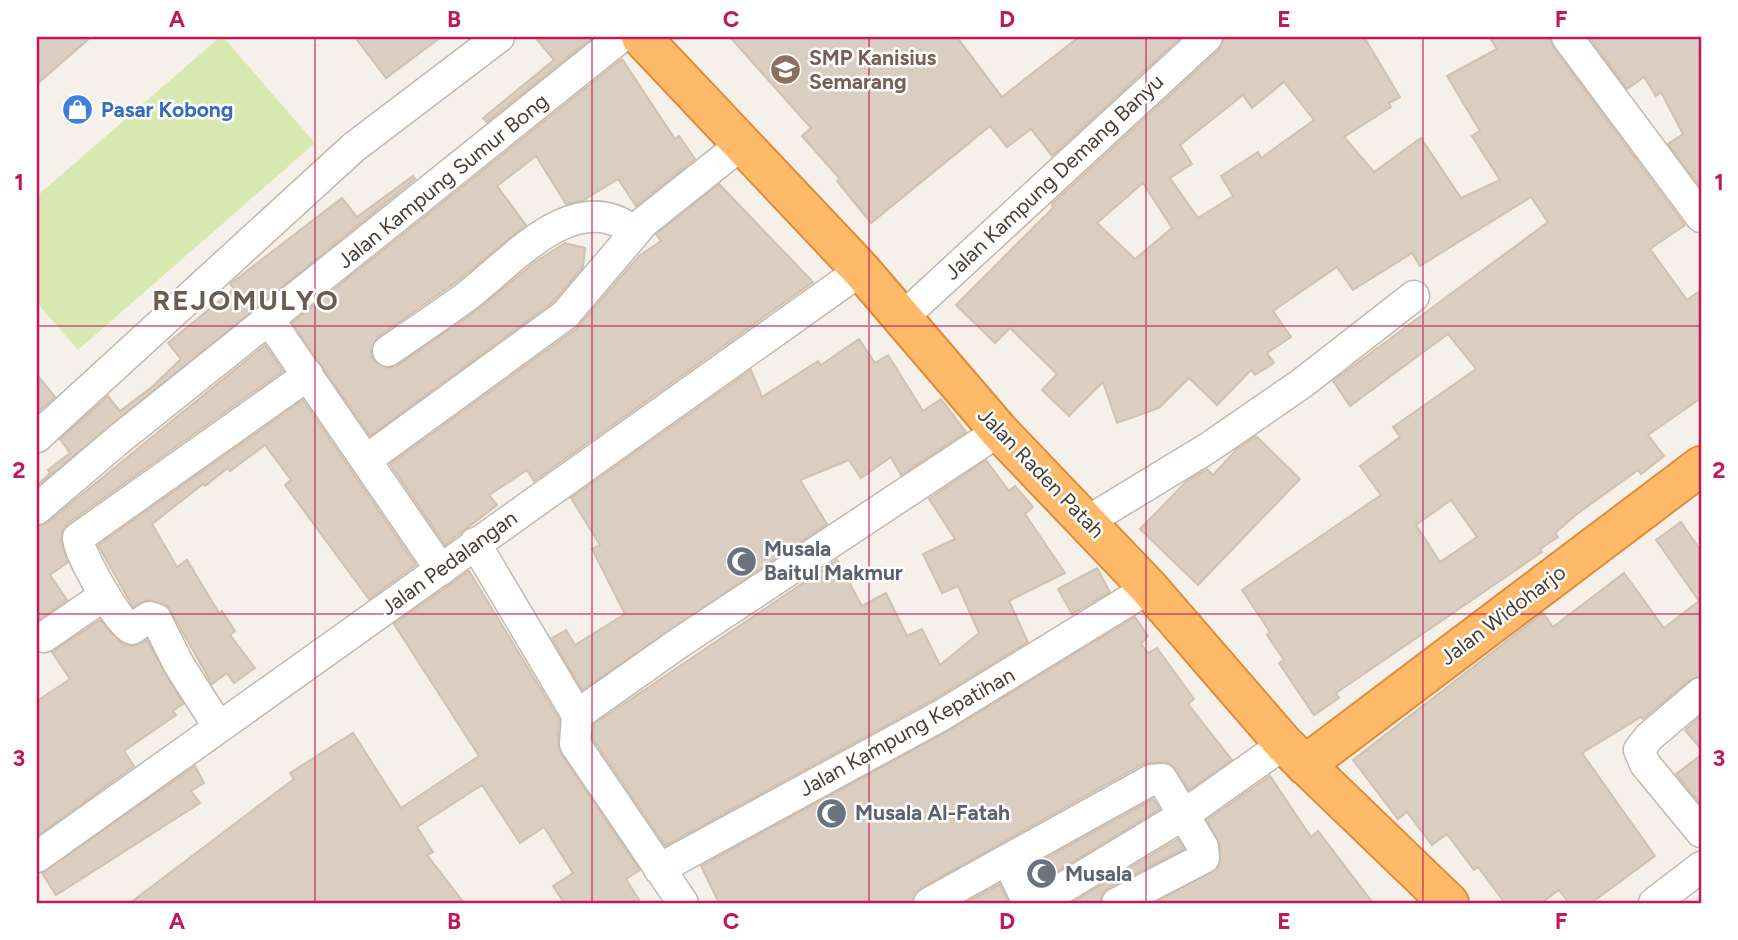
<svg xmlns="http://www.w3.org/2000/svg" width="1738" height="940" font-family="Figtree,sans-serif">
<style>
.green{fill:#d7e9b1}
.building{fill:#dacdc1;stroke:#d1c1b1;stroke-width:2;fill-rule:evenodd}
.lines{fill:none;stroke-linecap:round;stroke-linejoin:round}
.minor-casing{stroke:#c3b9ae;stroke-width:33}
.highway-casing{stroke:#e08c37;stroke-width:42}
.minor{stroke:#fff;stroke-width:30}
.highway{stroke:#ffba69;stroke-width:38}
.grid{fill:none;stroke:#c2185b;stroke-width:2;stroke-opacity:0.55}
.labels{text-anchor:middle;stroke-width:5;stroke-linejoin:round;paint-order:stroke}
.education-label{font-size:21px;font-weight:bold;fill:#785e54;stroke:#fff;text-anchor:start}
.shop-label{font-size:21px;font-weight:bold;fill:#366cbe;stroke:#fff;text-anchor:start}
.street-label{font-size:21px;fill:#483f37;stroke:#fff}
.worship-label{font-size:21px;font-weight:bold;fill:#5b616d;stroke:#fff;text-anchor:start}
.district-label{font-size:28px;font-weight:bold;letter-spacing:2px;fill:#6b5c4e;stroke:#fff}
.neatline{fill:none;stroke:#c2185b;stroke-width:2.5}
.grid-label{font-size:23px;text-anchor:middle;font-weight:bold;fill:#c2185b}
</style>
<rect width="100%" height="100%" fill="#f5f0e9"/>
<polygon class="green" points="220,37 223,37 315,143 78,350 37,303 37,196"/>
<g class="building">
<polygon points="37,37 91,37 37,84"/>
<polygon points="355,37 441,37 386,78"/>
<polygon points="535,37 593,37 487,122 483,118 554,60"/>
<polygon points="730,37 957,37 1002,97 1079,37 1181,37 1052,156 1031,129 1007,147 990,126 871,223 837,181 840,179 802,136 811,128"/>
<path d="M1224,37H1364L1400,97L1389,103L1391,107L1344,137L1374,172L1421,138L1461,198L1500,180L1472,136L1480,131L1447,76L1497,49L1489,37H1550L1553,47L1685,225L1650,249L1687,300L1701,290V398L1648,435L1664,456L1641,474L1638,470L1577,514L1555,533L1558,537L1540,549L1542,552L1336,693L1339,698L1314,715L1279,663L1284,660L1267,635L1270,632L1242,590L1381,495L1360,466L1400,437L1393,427L1476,369L1448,334L1350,406L1333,381L1548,222L1531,197L1420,266L1412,253L1353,290L1337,267L1273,311L1291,337L1267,353L1274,363L1255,375L1251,370L1217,405L1189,378L1159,408L1117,423L1103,382L1069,416L1042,390L1057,374L1010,328L995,343L956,305L1053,208L1052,204L1219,50ZM1284,82L1314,120L1261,158L1258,152L1221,176L1233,196L1198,218L1170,178L1192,164L1180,145L1243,95L1252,108ZM1143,183L1172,228L1135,259L1097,223ZM1451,500L1477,537L1440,562L1416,525Z"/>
<polygon points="1589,37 1701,37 1701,188 1668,144 1683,134 1661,92 1656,96 1644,77 1627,89"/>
<polygon points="622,59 675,139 679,136 695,159 636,206 618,179 582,201 566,204 536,156 497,186 526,225 456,282 378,337 371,352 374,361 389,368 398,365 477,310 535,262 565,243 585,248 583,267 553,302 370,436 292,323"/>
<polygon points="413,176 415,179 37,486 50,473 48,470 70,453 60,439 108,396 120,411 153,386 181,359 168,343 234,289 230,284 342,198 357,217"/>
<polygon points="719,184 813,282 534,481 527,470 489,495 497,505 445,545 390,464 576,329 639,256 661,241 656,234"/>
<polygon points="859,339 875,363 888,355 923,411 941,399 966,432 901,475 891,457 861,478 849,460 800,480 827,524 582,690 552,638 566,630 575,645 625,614 592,549 600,545 571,498 751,370 762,397 818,361 821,365"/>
<polygon points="265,345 283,371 67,524 62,531 61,541 68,562 50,575 67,600 37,621 37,526 48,522"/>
<polygon points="37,375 55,397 39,411 37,408"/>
<polygon points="303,400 416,565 369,599 285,485 291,480 265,445 230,471 228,468 205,486 203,484 152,524 177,567 187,560 219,613 222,611 235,631 230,635 255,668 234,683 227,673 212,684 168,606 147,600 133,607 98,545"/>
<polygon points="1256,436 1300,479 1198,585 1140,529 1186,482 1207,469 1213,475 1237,449"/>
<polygon points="986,460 1009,491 1015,486 1033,507 1025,514 1065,573 1009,601 1028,642 933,700 665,846 593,739 594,724 837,560 862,606 886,593 907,636 922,629 940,665 979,633 958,586 942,593 923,554 955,539 929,499"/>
<polygon points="1681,522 1701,551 1701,676 1690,680 1643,719 1641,717 1582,753 1655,856 1591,903 1569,903 1559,890 1541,903 1505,903 1478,867 1474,870 1447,834 1432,845 1407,812 1398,819 1353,760 1543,613 1553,627 1624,573 1664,628 1699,601 1656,540"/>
<polygon points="1097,568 1110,592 1072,614 1058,589"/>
<polygon points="469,571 559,719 558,743 561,754 640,870 626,879 641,903 564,903 553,886 573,873 544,827 520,843 482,785 417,827 433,852 427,855 464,903 130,903 294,779 290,773 353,733 401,808 479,756 394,624"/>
<polygon points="1135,617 1148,636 1141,644 1148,653 1157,648 1194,699 1188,704 1232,760 1189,790 1171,764 1160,762 1143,764 921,888 912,903 719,903 701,866 950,730"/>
<polygon points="100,620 123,644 133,646 147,640 183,704 173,711 176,715 124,751 134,766 37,836 37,701 70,679 52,652"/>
<polygon points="1701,716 1701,749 1685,730"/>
<polygon points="1701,755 1701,805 1676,774"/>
<polygon points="195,766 204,783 191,791 200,803 56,895 42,873"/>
<polygon points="1270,776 1311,837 1318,831 1373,903 1155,903 1219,867 1220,845 1207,820"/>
<polygon points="1153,799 1160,809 1038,883 1030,867"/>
<polygon points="1178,839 1184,849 1109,887 1102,894 1100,903 1071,903"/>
<polygon points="1000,884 1009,903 965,903"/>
</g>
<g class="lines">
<defs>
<g id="minor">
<polyline points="1567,37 1701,217"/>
<polyline points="902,318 1207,37"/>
<polyline points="270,321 441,570"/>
<path d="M388,351C414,333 441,315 467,296C513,261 575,184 635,232"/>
<polyline points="37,437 354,147 499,37"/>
<polyline points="366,460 565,315 644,222 742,144"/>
<polyline points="37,509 118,440 621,37"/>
<polyline points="1088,521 1208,448 1301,384 1414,296"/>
<polyline points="475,543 577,715 575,744 683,903"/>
<polyline points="44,637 105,595"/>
<polyline points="1701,693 1649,737 1639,750 1645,764 1701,832"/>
<polyline points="577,715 679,643 999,431"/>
<path d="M218,726L179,665L156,619L149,617L132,629C120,627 78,552 78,538L308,375"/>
<polyline points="37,857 861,270"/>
<polyline points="1008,861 1028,903"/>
<polyline points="659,869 942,715 1149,588"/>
<polyline points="929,903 1151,780 1162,779 1203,847 1204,858 1117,903"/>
<polyline points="1038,903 1185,814 1284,744"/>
<polyline points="1654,903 1701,867"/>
</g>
<g id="highway">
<polyline points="641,37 861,270 999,431 1149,588 1284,744 1449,903"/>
<polyline points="1305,765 1701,466"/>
</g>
</defs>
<use href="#minor" class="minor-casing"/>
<use href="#highway" class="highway-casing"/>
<use href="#minor" class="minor"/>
<use href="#highway" class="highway"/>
</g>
<path class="grid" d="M315,37V903M592,37V903M869,37V903M1146,37V903M1423,37V903M37,326H1701M37,614H1701"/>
<defs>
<symbol id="school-disc" viewBox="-11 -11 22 22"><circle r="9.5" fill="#8d6e63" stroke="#fff"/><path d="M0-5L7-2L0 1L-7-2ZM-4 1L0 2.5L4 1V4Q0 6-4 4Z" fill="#fff"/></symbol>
<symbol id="shop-disc" viewBox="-11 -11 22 22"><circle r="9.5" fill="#3f7fe0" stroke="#fff"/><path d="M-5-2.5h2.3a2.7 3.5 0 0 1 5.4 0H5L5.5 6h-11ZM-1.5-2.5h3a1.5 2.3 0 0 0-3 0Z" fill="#fff"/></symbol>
<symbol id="mosque-disc" viewBox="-11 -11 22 22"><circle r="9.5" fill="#6b7280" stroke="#fff"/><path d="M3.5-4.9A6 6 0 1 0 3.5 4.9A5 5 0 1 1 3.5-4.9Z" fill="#fff"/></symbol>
</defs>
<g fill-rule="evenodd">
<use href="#school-disc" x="768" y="52" width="35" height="35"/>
<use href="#shop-disc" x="60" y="92" width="35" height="35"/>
<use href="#mosque-disc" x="724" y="544" width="35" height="35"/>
<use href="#mosque-disc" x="814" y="796" width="35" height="35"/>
<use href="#mosque-disc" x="1024" y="856" width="35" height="35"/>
</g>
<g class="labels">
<g class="education-label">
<text x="809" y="65">SMP Kanisius<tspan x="809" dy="24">Semarang</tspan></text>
</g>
<g class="shop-label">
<text x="101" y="117">Pasar Kobong</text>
</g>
<g class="street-label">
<text transform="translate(1054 177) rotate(-43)" y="7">Jalan Kampung Demang Banyu</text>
<text transform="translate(443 181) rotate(-39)" y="7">Jalan Kampung Sumur Bong</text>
<text transform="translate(1041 473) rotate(46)" y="7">Jalan Raden Patah</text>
<text transform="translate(449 563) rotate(-36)" y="7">Jalan Pedalangan</text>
<text transform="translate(1503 615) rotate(-37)" y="7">Jalan Widoharjo</text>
<text transform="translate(907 732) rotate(-29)" y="7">Jalan Kampung Kepatihan</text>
</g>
<g class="worship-label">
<text x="764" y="556">Musala<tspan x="764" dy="24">Baitul Makmur</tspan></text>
<text x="855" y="820">Musala Al-Fatah</text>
<text x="1065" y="881">Musala</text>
</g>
<g class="district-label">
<text x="246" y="310">REJOMULYO</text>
</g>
</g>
<rect width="1738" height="940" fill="none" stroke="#ffffff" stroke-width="77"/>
<rect x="38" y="38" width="1662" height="864" class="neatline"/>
<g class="grid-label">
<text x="177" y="27">A</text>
<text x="454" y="27">B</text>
<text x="731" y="27">C</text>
<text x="1007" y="27">D</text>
<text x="1284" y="27">E</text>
<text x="1561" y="27">F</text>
<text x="19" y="190">1</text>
<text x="1719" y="190">1</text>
<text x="19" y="478">2</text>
<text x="1719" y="478">2</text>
<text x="19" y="766">3</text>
<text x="1719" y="766">3</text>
<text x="177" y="929">A</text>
<text x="454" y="929">B</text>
<text x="731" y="929">C</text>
<text x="1007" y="929">D</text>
<text x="1284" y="929">E</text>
<text x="1561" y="929">F</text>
</g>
</svg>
